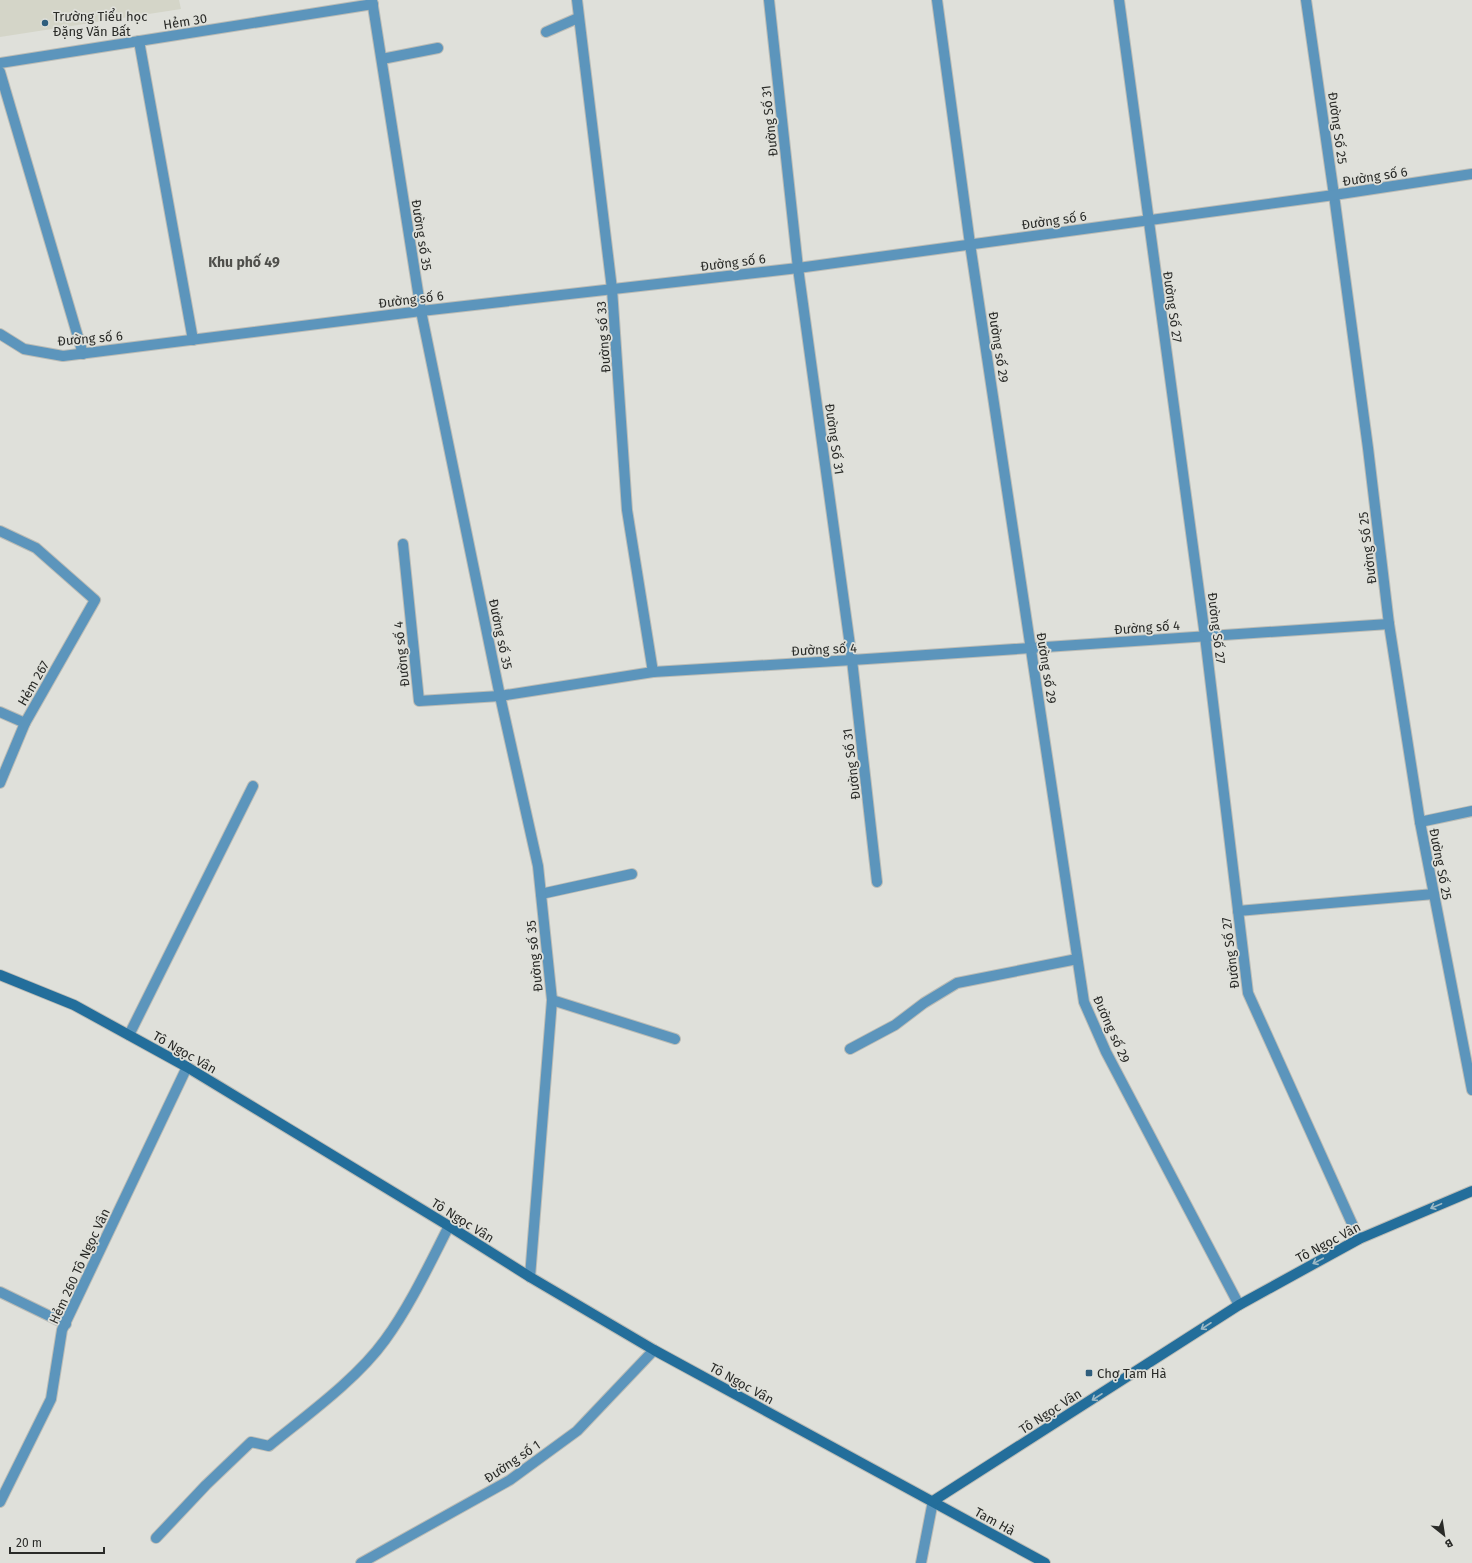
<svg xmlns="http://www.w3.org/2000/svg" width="1472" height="1563" font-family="'Fira Sans',sans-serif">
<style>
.built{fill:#d4d5c8}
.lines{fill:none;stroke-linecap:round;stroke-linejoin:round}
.lane-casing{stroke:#bbbcb6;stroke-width:12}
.street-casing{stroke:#bbbcb6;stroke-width:12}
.secondary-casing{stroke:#bbbcb6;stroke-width:12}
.lane{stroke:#5c95bc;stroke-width:10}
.street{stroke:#5c95bc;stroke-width:10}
.secondary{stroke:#236e9b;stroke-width:10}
.oneway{stroke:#9db8c4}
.poi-dot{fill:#2f5e7d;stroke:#dfe0da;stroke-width:1.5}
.labels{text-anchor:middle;stroke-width:3.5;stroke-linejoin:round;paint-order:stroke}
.poi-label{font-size:13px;fill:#2a2b28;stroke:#dfe0da;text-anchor:start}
.street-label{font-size:13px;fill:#2a2b28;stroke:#dfe0da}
.neighbourhood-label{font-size:14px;font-weight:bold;fill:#4f4f4b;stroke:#dfe0da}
</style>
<rect width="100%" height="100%" fill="#dfe0da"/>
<polygon class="built" points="0,0 179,0 181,9 0,37"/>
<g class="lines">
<defs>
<g id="lane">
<polyline points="769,0 798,268 852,660 877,882"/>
<polyline points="546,32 578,18"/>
<polyline points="382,59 438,48"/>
<polyline points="970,244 1084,1002 1106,1052 1239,1305"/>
<polyline points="0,531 36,548 95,600 25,723 0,783"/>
<polyline points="0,712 25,723"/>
<polyline points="541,894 632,874"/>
<polyline points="1238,911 1434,894"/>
<polyline points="129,1035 253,786"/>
<polyline points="850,1049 895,1025 924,1003 957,983 1077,959"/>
<polyline points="0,1502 51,1399 62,1330 187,1067"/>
</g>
<g id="street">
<polyline points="372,0 421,311 500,696 538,866 552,1000 530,1277"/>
<polyline points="577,0 612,289 627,510 653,672"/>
<polyline points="937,0 970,244"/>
<polyline points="1119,0 1205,636 1248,993 1359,1239"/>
<polyline points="1306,0 1334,195 1368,448 1389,624 1420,822 1472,1090"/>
<polyline points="139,41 193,340"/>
<polyline points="0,63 373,4"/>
<polyline points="0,72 83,354"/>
<polyline points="0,334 24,349 63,356 421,311 798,268 1334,195 1472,174"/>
<polyline points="403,544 419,701 500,696 653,672 852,660 1389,624"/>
<polyline points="1420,822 1472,811"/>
<polyline points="552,1000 675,1039"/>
<polyline points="0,1292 66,1324"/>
<path d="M156,1538L206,1485L251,1442L269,1446C307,1415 357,1379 385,1340C410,1306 430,1263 449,1226"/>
<polyline points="361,1563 510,1480 577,1431 654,1350"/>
<polyline points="921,1563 933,1501"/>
</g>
<g id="secondary">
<polyline points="0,975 74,1005 187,1067 449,1226 530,1277 654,1350 1045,1563"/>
<polyline points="933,1501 1239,1305 1359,1239 1472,1191"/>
</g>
</defs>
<use href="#lane" class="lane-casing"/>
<use href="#street" class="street-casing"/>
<use href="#secondary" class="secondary-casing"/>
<use href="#lane" class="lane"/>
<use href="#street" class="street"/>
<use href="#secondary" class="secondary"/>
</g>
<defs><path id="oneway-shaft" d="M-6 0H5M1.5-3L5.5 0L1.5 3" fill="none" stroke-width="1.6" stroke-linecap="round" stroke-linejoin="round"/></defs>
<g class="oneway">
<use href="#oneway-shaft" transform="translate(1436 1206) rotate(157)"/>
<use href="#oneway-shaft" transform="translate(1318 1261) rotate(152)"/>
<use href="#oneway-shaft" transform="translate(1206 1326) rotate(147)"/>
<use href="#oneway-shaft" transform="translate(1097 1397) rotate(147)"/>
</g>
<g class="poi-dot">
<circle cx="45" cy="23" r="4"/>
<rect x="1085" y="1369" width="8" height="8" rx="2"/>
</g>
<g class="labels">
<g class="poi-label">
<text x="53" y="21">Trường Tiểu học<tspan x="53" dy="15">Đặng Văn Bất</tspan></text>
<text x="1097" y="1378">Chợ Tam Hà</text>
</g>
<g class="street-label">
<text transform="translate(185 21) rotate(-9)" y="5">Hẻm 30</text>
<text transform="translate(769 121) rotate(-96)" y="5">Đường Số 31</text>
<text transform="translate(1338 128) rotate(82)" y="5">Đường Số 25</text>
<text transform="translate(1375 176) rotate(-9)" y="5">Đường số 6</text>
<text transform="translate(1054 220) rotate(-8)" y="5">Đường số 6</text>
<text transform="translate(422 235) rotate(81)" y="5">Đường số 35</text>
<text transform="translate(733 262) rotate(-7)" y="5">Đường số 6</text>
<text transform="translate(411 299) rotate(-7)" y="5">Đường số 6</text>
<text transform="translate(1173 307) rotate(82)" y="5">Đường Số 27</text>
<text transform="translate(603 337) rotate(-94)" y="5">Đường số 33</text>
<text transform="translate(90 338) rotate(-5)" y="5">Đường số 6</text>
<text transform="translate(999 347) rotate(81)" y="5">Đường số 29</text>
<text transform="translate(835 439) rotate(82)" y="5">Đường Số 31</text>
<text transform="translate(1367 548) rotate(-97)" y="5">Đường Số 25</text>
<text transform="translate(1147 627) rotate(-4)" y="5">Đường số 4</text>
<text transform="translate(1217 628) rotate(83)" y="5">Đường Số 27</text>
<text transform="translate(501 634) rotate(78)" y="5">Đường số 35</text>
<text transform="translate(824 649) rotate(-3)" y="5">Đường số 4</text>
<text transform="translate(401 654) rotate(-96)" y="5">Đường số 4</text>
<text transform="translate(1047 668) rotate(81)" y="5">Đường số 29</text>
<text transform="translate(33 683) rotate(-60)" y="5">Hẻm 267</text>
<text transform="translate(851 764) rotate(-97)" y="5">Đường Số 31</text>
<text transform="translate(1441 864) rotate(79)" y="5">Đường Số 25</text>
<text transform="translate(1230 953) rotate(-97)" y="5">Đường Số 27</text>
<text transform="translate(534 956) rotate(-96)" y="5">Đường số 35</text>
<text transform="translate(1112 1029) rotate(66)" y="5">Đường số 29</text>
<text transform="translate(185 1052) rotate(30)" y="5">Tô Ngọc Vân</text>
<text transform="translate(463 1220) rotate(32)" y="5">Tô Ngọc Vân</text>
<text transform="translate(1328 1242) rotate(-28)" y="5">Tô Ngọc Vân</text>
<text transform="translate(79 1266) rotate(-65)" y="5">Hẻm 260 Tô Ngọc Vân</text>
<text transform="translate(742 1383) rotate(29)" y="5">Tô Ngọc Vân</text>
<text transform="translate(1050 1411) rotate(-33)" y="5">Tô Ngọc Vân</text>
<text transform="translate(512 1461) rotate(-34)" y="5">Đường số 1</text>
<text transform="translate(995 1521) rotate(29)" y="5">Tam Hà</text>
</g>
<g class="neighbourhood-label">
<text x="244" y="267">Khu phố 49</text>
</g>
</g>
<g transform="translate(1444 1535) rotate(150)" stroke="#dfe0da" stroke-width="3" paint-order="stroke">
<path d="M0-3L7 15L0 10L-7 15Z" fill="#2a2b28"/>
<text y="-6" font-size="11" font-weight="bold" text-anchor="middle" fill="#2a2b28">B</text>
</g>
<path d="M10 1547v6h94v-6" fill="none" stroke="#2a2b28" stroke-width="2"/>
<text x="16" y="1547" font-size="12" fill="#2a2b28" stroke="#dfe0da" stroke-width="3" paint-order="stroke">20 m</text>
</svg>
